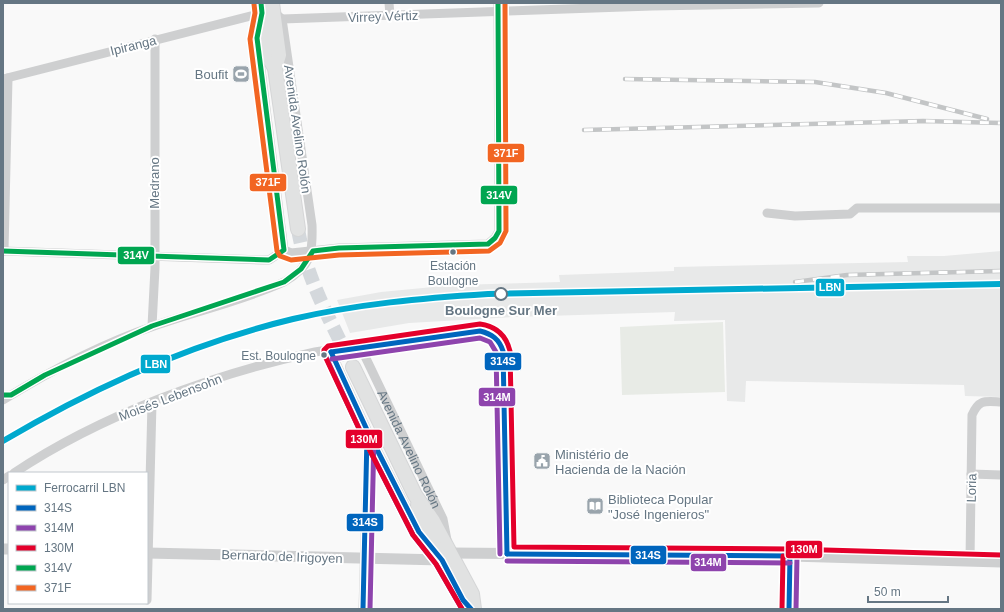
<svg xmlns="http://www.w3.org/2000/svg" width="1004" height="612" font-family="Arial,sans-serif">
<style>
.built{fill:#e8e9e9}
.green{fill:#e8ebe6}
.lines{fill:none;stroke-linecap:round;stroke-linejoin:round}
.primary-tunnel{stroke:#d4d8dc;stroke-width:14;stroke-dasharray:14 7;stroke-linecap:butt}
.primary-casing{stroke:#d5d6d7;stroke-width:16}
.minor{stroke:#cecfd0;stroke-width:9}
.tertiary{stroke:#cecfd0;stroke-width:11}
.primary{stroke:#e1e2e2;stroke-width:14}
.rail-casing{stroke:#c3c5c6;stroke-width:4.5}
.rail{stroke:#fff;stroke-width:3;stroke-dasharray:9;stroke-linecap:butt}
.bus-1-casing{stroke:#fff;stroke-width:8}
.bus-2-casing{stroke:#fff;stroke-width:8}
.bus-3-casing{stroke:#fff;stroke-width:8}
.bus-4-casing{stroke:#fff;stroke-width:8}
.bus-5-casing{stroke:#fff;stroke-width:8}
.bus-1{stroke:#0065bd;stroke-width:5}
.bus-2{stroke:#8e44ad;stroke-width:5}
.bus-3{stroke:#e4002b;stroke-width:5}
.bus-4{stroke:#00a651;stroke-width:5}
.bus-5{stroke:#f26522;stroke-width:5}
.rail-1-casing{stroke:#fff;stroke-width:9}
.rail-1{stroke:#00a9ce;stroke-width:6}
.bus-dot{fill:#657683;stroke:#fff;stroke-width:1.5}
.stop-dot{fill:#fff;stroke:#657683;stroke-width:2}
.labels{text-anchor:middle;stroke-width:4;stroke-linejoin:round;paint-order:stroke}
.bus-label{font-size:12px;fill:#657683;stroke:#fff}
.street-label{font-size:13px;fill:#657683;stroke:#fff}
.poi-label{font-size:13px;fill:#657683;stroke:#fff;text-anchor:start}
.stop-label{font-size:13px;font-weight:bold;fill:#657683;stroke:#fff}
.line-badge{stroke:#fff;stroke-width:1.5}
.badge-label{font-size:11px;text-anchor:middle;font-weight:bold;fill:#fff}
</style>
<rect width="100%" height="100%" fill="#f9f9f9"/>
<polygon class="built" points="1001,251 1001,397 965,396 964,385 746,381 745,402 727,401 725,320 674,321 675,312 514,317 409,323 350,333 337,300 381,292 454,285 560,282 559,275 674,271 674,267 908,262 907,256 944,256"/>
<polygon class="green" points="723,322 725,392 622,395 620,327"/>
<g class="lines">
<path class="primary-tunnel" d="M298,229C306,278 331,322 353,367"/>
<defs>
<g id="primary">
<polyline points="261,3 268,56 275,68 298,229"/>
<polyline points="272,3 279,55 275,68"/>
<polyline points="353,367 415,495 433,521 472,594 474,609"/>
<polyline points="418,505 424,526 463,600 471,609"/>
</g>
</defs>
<use href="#primary" class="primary-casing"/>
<g class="minor">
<polyline points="389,3 390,15"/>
<polyline points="282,19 652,6 819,3"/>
<polyline points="3,79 262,13 257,38 284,250"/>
<polyline points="767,213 795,216 850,214 857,208 1001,208"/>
<polyline points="284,250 291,253 339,248 488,244 495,238 499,231 498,3"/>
<polyline points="3,251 261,260 269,260 284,250"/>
<polyline points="4,251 8,78"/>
<polyline points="152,326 155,268 155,39"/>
<path id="s1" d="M361,348L443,519L447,540"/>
<polyline points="331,352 368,432 419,532 428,544"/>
<path d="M3,400C50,371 101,344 154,326C196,311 242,301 284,282C311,266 313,255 312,225L282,19L273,11"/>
<path d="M14,473C101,415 213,374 315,352C329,349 348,350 363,348C402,342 441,337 480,331C492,333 499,338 503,351L507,554"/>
<polyline points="971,474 1001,475"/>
<polyline points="3,480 9,476"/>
<path d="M970,561L972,415C979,399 985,401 1001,402"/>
<polyline points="147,600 152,403"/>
<polyline points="363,609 368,434"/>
<polyline points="789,609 790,556"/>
</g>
<g class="tertiary">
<polyline points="3,549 9,549"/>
<polyline points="147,553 442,560"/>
<polyline points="450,553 790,556 1001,562"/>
</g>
<use href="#primary" class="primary"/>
<defs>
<g id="rail">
<polyline points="625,79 815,82 886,93 987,119"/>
<polyline points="584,130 923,121 1001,123"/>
<polyline points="795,282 847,275 1001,271"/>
</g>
</defs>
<use href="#rail" class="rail-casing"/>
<use href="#rail" class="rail"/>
<defs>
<g id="bus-1">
<path d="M331,352L480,331C492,334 499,339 503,351L507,554"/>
<polyline points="331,352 368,432 419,532 442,560 463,600 471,609"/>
<polyline points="507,554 790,556"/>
<polyline points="363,609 367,436"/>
<polyline points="789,609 790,556"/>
</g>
<g id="bus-2">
<polyline points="325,355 362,435 413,535 436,564 462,609"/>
<polyline points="332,359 480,338 490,342 496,352 500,554"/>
<polyline points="507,561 790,563"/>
<polyline points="370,609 374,436"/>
<polyline points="796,609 797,556"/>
</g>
<g id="bus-3">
<path d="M462,609L436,564L413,535L362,435L324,354V350L328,346L480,324C495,326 506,335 510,351L514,547L790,549L1001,555"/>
<polyline points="782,609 783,556"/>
</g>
<g id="bus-4">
<polyline points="3,251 269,260 284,250 257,38 262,13 261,3"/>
<polyline points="3,395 11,395 45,375 152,326 284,282 301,269 313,251 339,248 488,244 495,238 499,231 498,3"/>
</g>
<polyline id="bus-5" points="254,4 255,13 250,39 277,251 280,256 291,260 339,255 489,251 500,243 506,231 505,3"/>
</defs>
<use href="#bus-1" class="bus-1-casing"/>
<use href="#bus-2" class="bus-2-casing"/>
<use href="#bus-3" class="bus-3-casing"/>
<use href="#bus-4" class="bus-4-casing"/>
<use href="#bus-5" class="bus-5-casing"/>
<use href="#bus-1" class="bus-1"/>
<use href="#bus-2" class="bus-2"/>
<use href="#bus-3" class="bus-3"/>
<use href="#bus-4" class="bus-4"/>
<use href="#bus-5" class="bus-5"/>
<defs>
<path id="rail-1" d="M3,441C94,387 189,344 293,319C357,304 423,298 488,294L1001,284"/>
</defs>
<use href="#rail-1" class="rail-1-casing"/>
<use href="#rail-1" class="rail-1"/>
</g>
<defs>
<symbol id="stadium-square" viewBox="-11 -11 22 22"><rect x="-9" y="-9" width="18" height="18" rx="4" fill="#99a4ac" stroke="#fff"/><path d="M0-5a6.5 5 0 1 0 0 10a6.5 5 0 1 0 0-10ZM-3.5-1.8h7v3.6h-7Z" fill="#fff"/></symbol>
<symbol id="civic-square" viewBox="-11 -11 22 22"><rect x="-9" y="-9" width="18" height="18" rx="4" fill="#99a4ac" stroke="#fff"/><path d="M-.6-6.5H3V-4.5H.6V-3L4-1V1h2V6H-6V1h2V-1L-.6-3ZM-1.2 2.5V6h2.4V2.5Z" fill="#fff"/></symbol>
<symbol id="library-square" viewBox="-11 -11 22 22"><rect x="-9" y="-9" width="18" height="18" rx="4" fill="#99a4ac" stroke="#fff"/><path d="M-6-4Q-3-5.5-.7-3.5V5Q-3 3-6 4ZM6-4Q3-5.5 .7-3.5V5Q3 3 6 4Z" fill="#fff"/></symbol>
</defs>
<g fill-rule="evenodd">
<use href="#stadium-square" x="231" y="64" width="20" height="20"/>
<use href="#civic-square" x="532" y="451" width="20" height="20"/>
<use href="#library-square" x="585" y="496" width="20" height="20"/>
</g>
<g class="bus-dot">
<circle cx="453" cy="252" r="3.5"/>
<circle cx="324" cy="355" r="3.5"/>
</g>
<circle class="stop-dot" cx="501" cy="294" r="6"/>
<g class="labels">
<g class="bus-label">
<text x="453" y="270">Estación<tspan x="453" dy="15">Boulogne</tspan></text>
<text x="316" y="360" text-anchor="end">Est. Boulogne</text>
</g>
<g class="street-label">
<text transform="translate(383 16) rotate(-2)" y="5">Virrey Vértiz</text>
<text transform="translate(133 45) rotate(-14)" y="5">Ipiranga</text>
<text transform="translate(298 129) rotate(82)" y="5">Avenida Avelino Rolón</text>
<text transform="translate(154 183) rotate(-90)" y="5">Medrano</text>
<text transform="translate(170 397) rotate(-21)" y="5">Moisés Lebensohn</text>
<text dy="5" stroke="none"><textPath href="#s1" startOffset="112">Avenida Avelino Rolón</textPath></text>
<text transform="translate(971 488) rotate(-89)" y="5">Loria</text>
<text transform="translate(282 556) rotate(2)" y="5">Bernardo de Irigoyen</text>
</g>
<g class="poi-label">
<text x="228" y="79" text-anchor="end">Boufit</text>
<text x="555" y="459">Ministério de<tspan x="555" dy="15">Hacienda de la Nación</tspan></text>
<text x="608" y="504">Biblioteca Popular<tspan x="608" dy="15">"José Ingenieros"</tspan></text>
</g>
<g class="stop-label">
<text x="501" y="315">Boulogne Sur Mer</text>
</g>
</g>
<g class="line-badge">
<rect x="487" y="143" width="38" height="20" rx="4" fill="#f26522"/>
<rect x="249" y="173" width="38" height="19" rx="4" fill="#f26522"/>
<rect x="480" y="185" width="38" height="20" rx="4" fill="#00a651"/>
<rect x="117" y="246" width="38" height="19" rx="4" fill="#00a651"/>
<rect x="815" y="278" width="30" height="19" rx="4" fill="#00a9ce"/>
<rect x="484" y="352" width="38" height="19" rx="4" fill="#0065bd"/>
<rect x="140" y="354" width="31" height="20" rx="4" fill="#00a9ce"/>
<rect x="478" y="387" width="38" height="20" rx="4" fill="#8e44ad"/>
<rect x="345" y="429" width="38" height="20" rx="4" fill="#e4002b"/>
<rect x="346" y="513" width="38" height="19" rx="4" fill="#0065bd"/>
<rect x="785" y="540" width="38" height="19" rx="4" fill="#e4002b"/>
<rect x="630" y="545" width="37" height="20" rx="4" fill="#0065bd"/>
<rect x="690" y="553" width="37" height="19" rx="4" fill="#8e44ad"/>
</g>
<g class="badge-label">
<text x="506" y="157">371F</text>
<text x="268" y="186">371F</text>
<text x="499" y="199">314V</text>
<text x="136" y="259">314V</text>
<text x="830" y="291">LBN</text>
<text x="503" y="365">314S</text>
<text x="156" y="368">LBN</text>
<text x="497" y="401">314M</text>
<text x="364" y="443">130M</text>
<text x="365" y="526">314S</text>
<text x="804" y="553">130M</text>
<text x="648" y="559">314S</text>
<text x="708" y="566">314M</text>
</g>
<rect width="1004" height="612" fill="none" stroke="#657683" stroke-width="8"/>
<rect x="8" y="472" width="140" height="132" fill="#ffffff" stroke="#c1c8cd"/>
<rect x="16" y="485" width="20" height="6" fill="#00a9ce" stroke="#c1c8cd"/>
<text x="44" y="492" font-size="12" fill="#657683">Ferrocarril LBN</text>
<rect x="16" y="505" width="20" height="6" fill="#0065bd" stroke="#c1c8cd"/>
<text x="44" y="512" font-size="12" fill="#657683">314S</text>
<rect x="16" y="525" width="20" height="6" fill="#8e44ad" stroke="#c1c8cd"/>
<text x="44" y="532" font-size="12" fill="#657683">314M</text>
<rect x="16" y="545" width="20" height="6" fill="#e4002b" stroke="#c1c8cd"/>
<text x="44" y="552" font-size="12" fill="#657683">130M</text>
<rect x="16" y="565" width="20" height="6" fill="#00a651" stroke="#c1c8cd"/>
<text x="44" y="572" font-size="12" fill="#657683">314V</text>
<rect x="16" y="585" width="20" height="6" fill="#f26522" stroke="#c1c8cd"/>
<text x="44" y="592" font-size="12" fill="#657683">371F</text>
<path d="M868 596v6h80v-6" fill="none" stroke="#657683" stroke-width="2"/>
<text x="874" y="596" font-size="12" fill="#657683" stroke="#ffffff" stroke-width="3" paint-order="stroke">50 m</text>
</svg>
